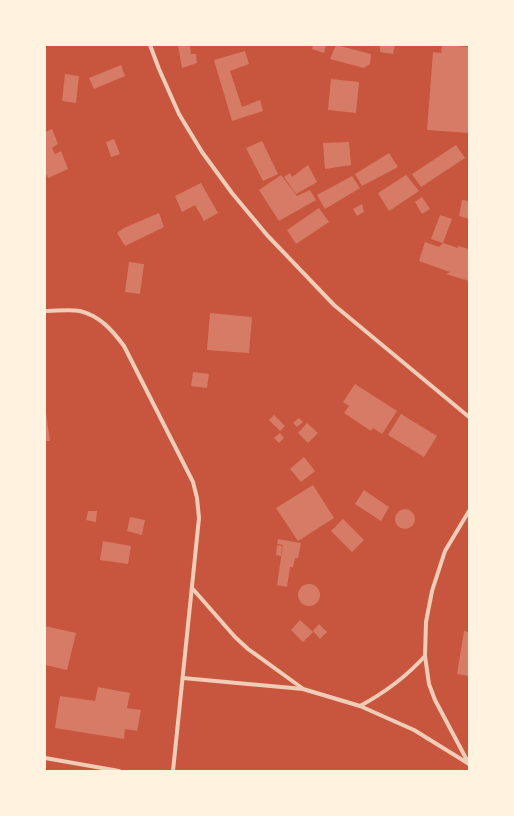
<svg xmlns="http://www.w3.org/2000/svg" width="514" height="816" font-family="'Asap Condensed',sans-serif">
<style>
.building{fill:#d67c66}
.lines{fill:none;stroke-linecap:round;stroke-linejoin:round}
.minor{stroke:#f1ccb7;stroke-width:4}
</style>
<rect width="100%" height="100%" fill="#c8553d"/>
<g class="building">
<polygon points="178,45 190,45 191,54 196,54 197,63 182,68"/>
<polygon points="313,45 326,45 324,53 312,49"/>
<polygon points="336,45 371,54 370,64 364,68 330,59"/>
<polygon points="380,45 395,45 393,54 380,52"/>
<polygon points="442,45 469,47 469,133 427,130 433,52 441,53"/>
<polygon points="245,51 249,64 230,71 242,107 260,100 263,111 232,121 214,60"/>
<polygon points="121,65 125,76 94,89 89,78"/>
<polygon points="65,74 79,76 76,103 62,101"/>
<polygon points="331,79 359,82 356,113 328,110"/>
<polygon points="52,129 58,144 52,148 55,154 61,151 68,169 48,178 45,171 45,132"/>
<polygon points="114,139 120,154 111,157 106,142"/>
<polygon points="262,141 278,174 263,181 246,148"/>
<polygon points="349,142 351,165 325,169 323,143"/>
<polygon points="456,145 465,158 421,187 412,174"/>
<polygon points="389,153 398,167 362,186 355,174"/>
<polygon points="308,165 317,182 296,194 284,177 290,173 292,177"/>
<polygon points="281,175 297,196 310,190 316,200 279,221 259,190"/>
<polygon points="406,175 419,191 389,211 378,193"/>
<polygon points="352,176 360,188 325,209 317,195"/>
<polygon points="201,183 218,213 204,221 195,205 182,212 175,196"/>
<polygon points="422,197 430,209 422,214 415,202"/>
<polygon points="462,200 469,201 469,219 459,216"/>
<polygon points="362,204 364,212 357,216 353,209"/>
<polygon points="319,208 329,222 296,244 287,230"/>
<polygon points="159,213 164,227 125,246 117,233 124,228"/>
<polygon points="440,215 452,219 443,243 431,239"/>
<polygon points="425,242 439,247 443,243 458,248 458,246 469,249 469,281 446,274 450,272 419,261"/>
<polygon points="129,262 144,264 140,294 125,292"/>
<polygon points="210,313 252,317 249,353 207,350"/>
<polygon points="193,372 209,374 207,388 191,386"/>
<polygon points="355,384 397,411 382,434 373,428 371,431 344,413 349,406 343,402"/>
<polygon points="46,413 50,441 45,441 45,414"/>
<polygon points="401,414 437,436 424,457 388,435"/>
<polygon points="274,415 285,426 280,431 269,420"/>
<polygon points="299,418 303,422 297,427 293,423"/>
<polygon points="307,423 318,433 308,443 298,433"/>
<polygon points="280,433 284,438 279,443 274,438"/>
<polygon points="304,457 315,471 301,482 290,469"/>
<polygon points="313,485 334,518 298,541 276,508"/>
<polygon points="364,490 389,507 381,521 355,504"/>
<circle cx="405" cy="519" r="10"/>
<polygon points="88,511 97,511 96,522 86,520"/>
<polygon points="130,517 145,520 142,535 127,531"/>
<polygon points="343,519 364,540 352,552 331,531"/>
<polygon points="278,539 301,543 298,558 295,558 293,567 290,567 287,587 277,585 283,545 277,544"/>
<polygon points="103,541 131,546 128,564 100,560"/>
<polygon points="277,545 282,546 281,556 276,555"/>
<circle cx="309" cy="595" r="11"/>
<polygon points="300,620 313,632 303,642 291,630"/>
<polygon points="319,624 327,632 320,639 313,631"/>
<polygon points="45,626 76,633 67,670 45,665"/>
<polygon points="464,631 469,632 469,676 457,674"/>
<polygon points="98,687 130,693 127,708 141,710 137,731 125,729 124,739 55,728 60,696 95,701"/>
</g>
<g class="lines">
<g class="minor">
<polyline points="150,45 159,69 179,114 202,152 232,193 267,235 334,305 469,417"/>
<path d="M45,311C56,311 69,309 80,311C100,316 112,330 124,346L193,482L197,498L199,518L173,771"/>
<polyline points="192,588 235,637 248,649 302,688"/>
<polyline points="183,678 303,689 360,706 414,730 469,764"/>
<path d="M360,706C384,693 406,677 425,656"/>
<polyline points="45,758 119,771"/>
<polyline points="469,764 435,700 429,684 425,656 426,622 432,591 445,551 469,511"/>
</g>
</g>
<rect width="514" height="816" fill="none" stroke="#fff3e0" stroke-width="92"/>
</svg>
